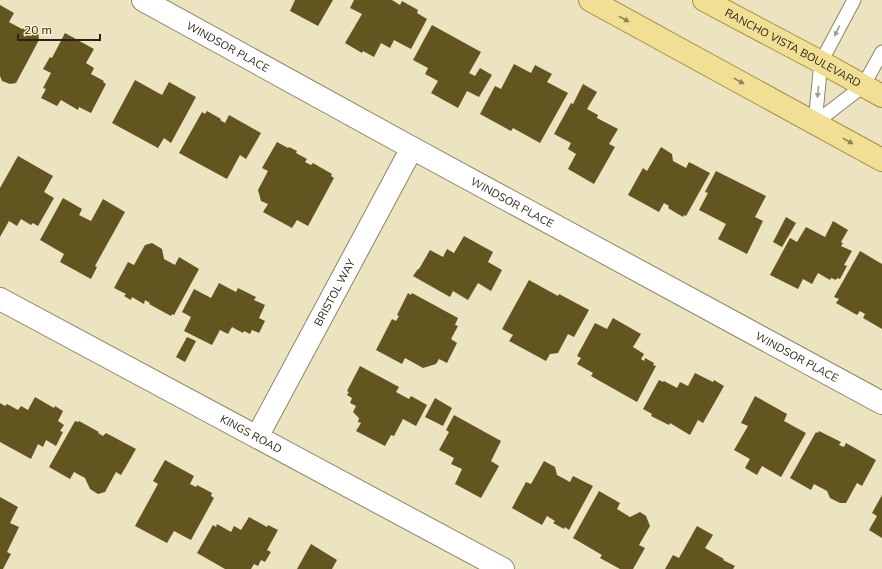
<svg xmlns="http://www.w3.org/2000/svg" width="882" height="569" font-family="Mulish,sans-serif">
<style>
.building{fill:#625520}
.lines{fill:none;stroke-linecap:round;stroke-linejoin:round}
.lane-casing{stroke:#8c8465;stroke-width:15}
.street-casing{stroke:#8c8465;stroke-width:24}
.primary-casing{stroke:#a5903c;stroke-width:24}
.lane{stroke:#fff;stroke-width:13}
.street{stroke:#fff;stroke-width:22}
.primary{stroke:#f2df96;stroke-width:22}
.oneway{fill:#8d8257}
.oneway2{fill:#9e9d97}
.labels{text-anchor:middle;stroke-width:4;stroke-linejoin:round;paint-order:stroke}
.street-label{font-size:11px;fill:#282518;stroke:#f9f0ce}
</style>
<rect width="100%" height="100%" fill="#ece3c1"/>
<g class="building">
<polygon points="295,0 333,0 318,26 290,11"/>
<polygon points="354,0 392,0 400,5 402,1 418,10 417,13 427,19 411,49 394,40 390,48 381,43 374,57 363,51 362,53 345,43 362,14 350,8"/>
<polygon points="0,5 14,13 9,22 22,29 28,27 38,32 39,40 16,83 10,84 2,81 0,76"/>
<polygon points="432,25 481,52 469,73 475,76 480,68 492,75 479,97 467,91 458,108 431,93 438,81 425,74 428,68 413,60"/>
<polygon points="65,33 94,49 86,63 94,68 91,74 104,81 103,82 106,84 91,113 79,107 78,110 61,100 57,106 41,98 46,89 43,88 51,73 43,69 50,57 52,58"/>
<polygon points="514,64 531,73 535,65 552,74 547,82 568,93 540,143 513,128 511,131 480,114 495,86 501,89"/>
<polygon points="135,80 162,95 169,82 196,97 171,143 164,138 158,148 112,123"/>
<polygon points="583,84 597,92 587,109 598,115 597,118 618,129 609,144 615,147 594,184 568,169 576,154 568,149 571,143 554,134 571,103 573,104"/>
<polygon points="207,111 221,119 220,120 225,123 229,115 261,133 246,159 240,155 227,179 179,153 202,112 205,114"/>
<polygon points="277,142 288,148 289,147 297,151 296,153 307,159 305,162 311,165 313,163 332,174 331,176 334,178 308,226 297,220 292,228 263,212 268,204 261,201 258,190 268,171 262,168"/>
<polygon points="661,147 672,154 673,161 686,168 689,162 710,173 686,216 684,215 683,217 668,208 669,206 664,203 659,212 628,195 643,168 647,171"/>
<polygon points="18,156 53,176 44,192 54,198 38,226 33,223 31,225 21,219 17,226 9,221 0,237 0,188"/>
<polygon points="716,171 766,196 755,217 763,221 747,254 718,239 726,224 699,210 708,193 705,192"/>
<polygon points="63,198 82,209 79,215 91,221 103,199 125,212 95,266 97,267 91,279 60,262 64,254 40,240"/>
<polygon points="786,217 796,223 782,247 773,242"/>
<polygon points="833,221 848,230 841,242 843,243 841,246 852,251 844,265 847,266 840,279 837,278 836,280 831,278 830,280 818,273 812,284 803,279 798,289 770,275 790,238 797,242 806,227 825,237"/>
<polygon points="464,236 493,252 488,262 502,270 491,291 478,283 468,300 453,291 450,297 413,276 418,269 419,269 430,250 443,257 447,249 454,253"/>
<polygon points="152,243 162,249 164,259 175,265 179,257 199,269 174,315 172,314 171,316 149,304 150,303 145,300 144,304 132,297 131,300 124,296 126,294 114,288 128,262 134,265 145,245"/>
<polygon points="860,251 882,264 882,329 863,318 865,314 860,311 857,315 836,303 839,299 834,297"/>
<polygon points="529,280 558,296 559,294 589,310 574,337 568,334 558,353 550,354 546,361 509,341 513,335 502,329"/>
<polygon points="219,283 236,292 238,288 256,297 254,300 265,305 259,318 265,321 259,333 252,330 250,334 244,331 243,333 232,327 228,334 220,330 212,345 184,331 191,317 182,312 194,289 211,298"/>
<polygon points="408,293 411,295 412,293 458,318 455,325 458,326 451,339 457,343 447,363 439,359 436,364 423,368 405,358 402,364 376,350 392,319 396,321 399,316 397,315"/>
<polygon points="613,318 641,334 633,347 644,354 641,359 644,361 645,358 654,363 653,365 656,366 637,402 591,376 593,373 577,364 581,358 577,356 595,323 607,329"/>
<polygon points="187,337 196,341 185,362 176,357"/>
<polygon points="360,366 399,387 396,392 409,399 411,396 427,405 416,426 403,419 394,436 391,435 385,446 356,431 361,423 358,422 359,418 353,412 356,406 350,403 352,398 347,395 349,392 347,391"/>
<polygon points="695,373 713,382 714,380 724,386 703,423 698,420 690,435 670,423 669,425 651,416 652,414 643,409 659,380 663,382 664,381 677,388 680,382 688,386"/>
<polygon points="755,396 787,414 784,421 806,433 781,477 762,466 757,475 745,468 750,459 734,450 748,426 741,423"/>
<polygon points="35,397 54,408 55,406 63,411 58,421 64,425 60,431 63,432 56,446 46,440 43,447 38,444 31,459 0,442 0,403 5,406 7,404 18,410 21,406 28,410"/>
<polygon points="435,398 452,408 443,426 425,417"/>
<polygon points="454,415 501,441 491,461 499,466 481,498 455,484 462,469 451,464 454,458 439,450 449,432 446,430"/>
<polygon points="75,421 78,422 79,421 99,432 98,433 103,436 106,433 136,449 121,475 116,472 105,492 98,494 90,489 85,478 74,472 70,479 49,467"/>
<polygon points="819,431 841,442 839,445 844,447 846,443 876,460 862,486 857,483 846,503 840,503 830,498 827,491 814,484 811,490 790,478 816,432 818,433"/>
<polygon points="165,460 194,476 190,484 196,487 197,485 212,493 211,496 214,498 191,540 174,531 167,543 135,526 158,484 153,481"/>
<polygon points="544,461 555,467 557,475 570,482 573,476 593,486 569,530 565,527 564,529 553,523 555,521 547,516 542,525 512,508 526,482 531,484"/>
<polygon points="599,491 620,503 617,509 630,517 640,512 646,516 650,526 639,545 645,548 633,569 620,569 600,558 602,555 573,538"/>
<polygon points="882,495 882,538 869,530 877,516 872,513"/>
<polygon points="0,497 18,507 10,523 19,527 7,552 11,554 3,569 0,569"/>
<polygon points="249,517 267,527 268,525 278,530 267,550 271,552 265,562 261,560 258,566 254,564 251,569 225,569 197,553 213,525 216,527 217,524 231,532 234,526 241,530"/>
<polygon points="697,526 713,535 705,548 724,559 723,560 735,566 733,569 665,569 673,555 679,558"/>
<polygon points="311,544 337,560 332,569 297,569"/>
</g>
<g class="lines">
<defs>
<g id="lane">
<polyline points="815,123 821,62 854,0"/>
<polyline points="815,123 863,86 882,52"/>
</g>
<g id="street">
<path id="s1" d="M143,0L412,148L882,403"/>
<path id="s2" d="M0,299L503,569"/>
<path id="s3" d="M257,437L412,148"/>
</g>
<g id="primary">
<polyline points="590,0 882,160"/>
<path id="s4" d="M704,0L821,62L882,96"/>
</g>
</defs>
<use href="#lane" class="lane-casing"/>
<use href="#street" class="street-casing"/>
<use href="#primary" class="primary-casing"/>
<use href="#lane" class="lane"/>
<use href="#street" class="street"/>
<use href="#primary" class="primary"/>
</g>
<defs><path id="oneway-solid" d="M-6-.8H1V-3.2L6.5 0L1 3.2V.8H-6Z"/></defs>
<g class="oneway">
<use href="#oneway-solid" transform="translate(624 19) rotate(29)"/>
<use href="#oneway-solid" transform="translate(739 81) rotate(29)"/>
<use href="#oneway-solid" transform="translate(848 141) rotate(29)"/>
</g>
<g class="oneway2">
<use href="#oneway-solid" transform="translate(837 31) rotate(116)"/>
<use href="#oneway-solid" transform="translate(818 92) rotate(96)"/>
</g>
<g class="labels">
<g class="street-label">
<text dy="4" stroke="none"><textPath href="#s1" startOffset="97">WINDSOR PLACE</textPath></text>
<text dy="4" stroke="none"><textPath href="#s4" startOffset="101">RANCHO VISTA BOULEVARD</textPath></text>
<text dy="4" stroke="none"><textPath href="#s1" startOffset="421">WINDSOR PLACE</textPath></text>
<text dy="4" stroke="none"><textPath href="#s3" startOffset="164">BRISTOL WAY</textPath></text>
<text dy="4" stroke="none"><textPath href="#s1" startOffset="745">WINDSOR PLACE</textPath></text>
<text dy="4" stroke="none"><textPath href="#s2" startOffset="285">KINGS ROAD</textPath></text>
</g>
</g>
<path d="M18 34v6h82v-6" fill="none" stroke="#282518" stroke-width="2"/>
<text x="24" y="34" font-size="12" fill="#282518" stroke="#f9f0ce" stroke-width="3" paint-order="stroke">20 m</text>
</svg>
